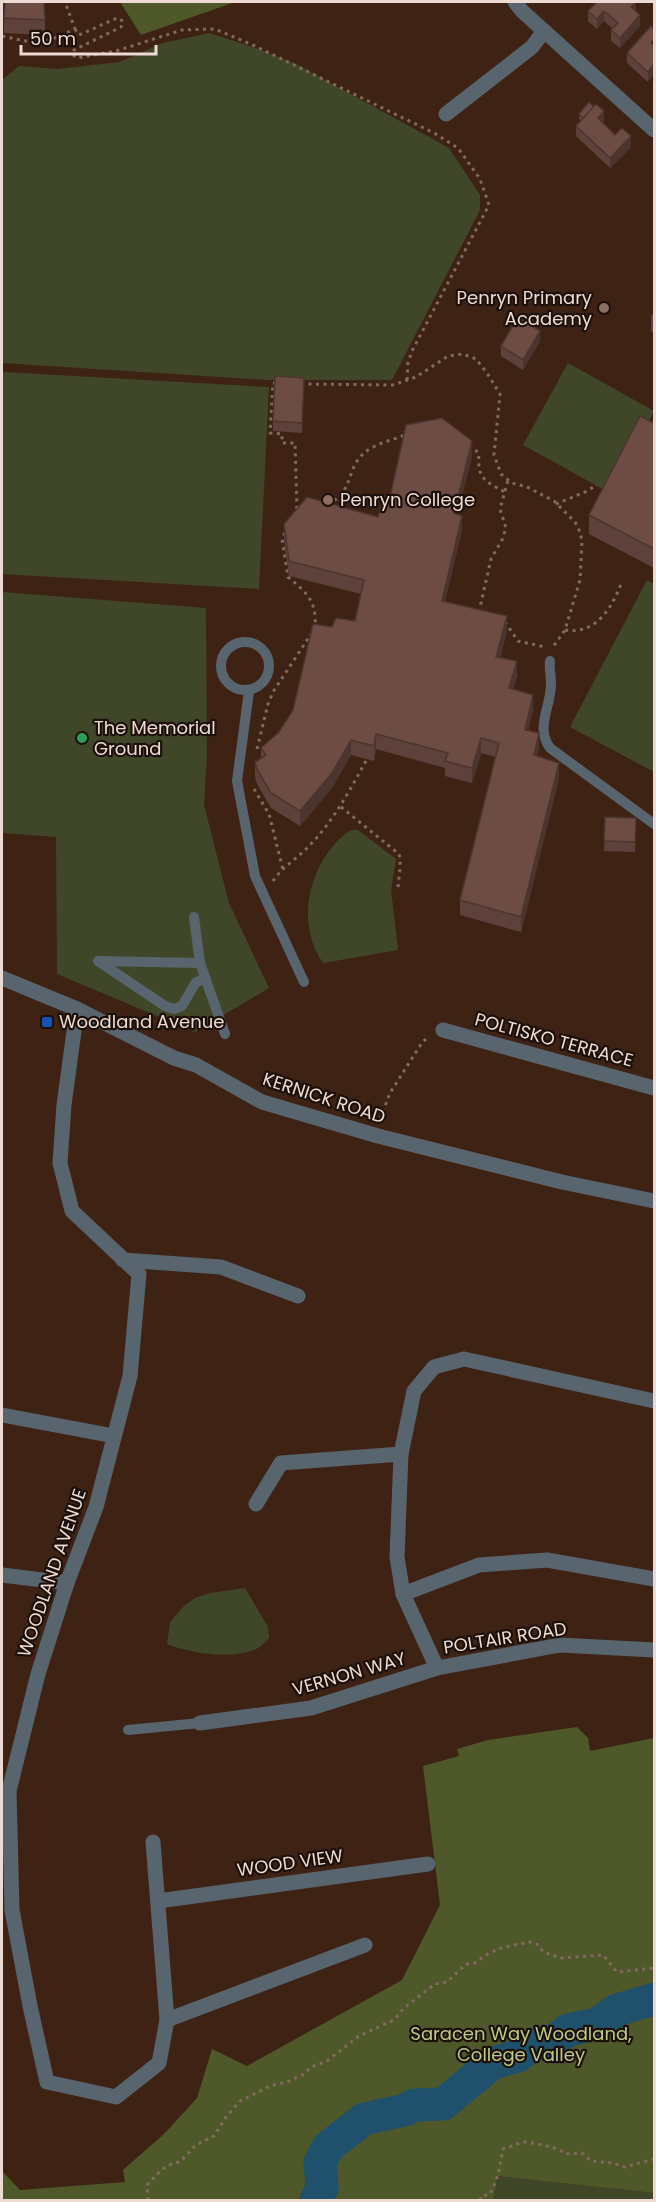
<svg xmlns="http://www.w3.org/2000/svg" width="656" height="2202" font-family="Poppins,sans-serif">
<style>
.green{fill:#404729}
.forest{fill:#4e5829}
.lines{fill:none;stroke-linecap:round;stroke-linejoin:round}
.river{stroke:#20516c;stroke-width:33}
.path{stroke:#826a5e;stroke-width:3;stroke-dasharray:3 4.5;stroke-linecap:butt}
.service{stroke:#58646e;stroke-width:10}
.minor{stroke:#58646e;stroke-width:15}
.tertiary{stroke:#58646e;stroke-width:15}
.wall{fill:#5e413a}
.shaded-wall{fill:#4c352f}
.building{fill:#6d4c43;stroke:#4c352f;stroke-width:1.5}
.education-dot{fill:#8d6e63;stroke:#1c100a;stroke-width:2}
.leisure-dot{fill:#2e9e5b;stroke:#1c100a;stroke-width:2}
.transit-dot{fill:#1a4fb4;stroke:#1c100a;stroke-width:2}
.labels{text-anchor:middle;stroke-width:4.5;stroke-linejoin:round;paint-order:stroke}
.poi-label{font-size:18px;fill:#eddad2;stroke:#1c100a;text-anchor:start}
.street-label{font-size:18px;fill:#eddad2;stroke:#1c100a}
.park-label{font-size:18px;fill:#bbcc82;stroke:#1c100a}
</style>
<rect width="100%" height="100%" fill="#3e2315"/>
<g class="green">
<polygon points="209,33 259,49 298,65 449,148 480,195 480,210 392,380 269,380 2,363 2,80 19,66 57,69 120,62 163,43"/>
<polygon points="568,363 654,411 610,493 523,445"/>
<polygon points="2,372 269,387 259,589 2,574"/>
<polygon points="647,580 654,584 654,772 570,727"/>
<polygon points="2,592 206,608 207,756 204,805 229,903 269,988 195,1032 57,974 56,837 2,833"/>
<path d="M352,830H358L396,859L391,890L398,950L323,963C298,927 306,877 334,845C340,839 344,833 352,830Z"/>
<path d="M245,1588L268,1627L269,1638C266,1641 262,1646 258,1648C233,1660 192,1654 167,1644L170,1622L184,1606L195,1598L210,1593Z"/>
<polygon points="496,2176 654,2193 654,2200 493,2200"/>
</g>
<g class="forest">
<polygon points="120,2 235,2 141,35"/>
<polygon points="577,1727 588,1738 590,1751 654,1738 654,2193 497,2176 493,2200 2,2200 2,2171 20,2190 125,2182 123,2170 164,2134 197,2098 212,2049 247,2066 402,1980 440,1905 423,1766 459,1756 457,1749 488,1740"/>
</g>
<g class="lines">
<polyline class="river" points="316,2200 322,2188 320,2162 328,2147 364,2119 405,2110 414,2105 443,2104 493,2063 518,2056 532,2046 557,2039 568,2030 597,2024 617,2010 654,1999"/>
<g class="path">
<polyline points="75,29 79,35 117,18 123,21 121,27 74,50 72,54 77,58 116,51 182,30 215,29 255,46 434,133 458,148 480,179 489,205 412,351 408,363 407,381"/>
<path d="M2,36C37,44 42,45 75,29L65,2"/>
<polyline points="276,383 273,383 270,433 282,434 282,443 295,443 297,507 294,513"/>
<polyline points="301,384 393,385 416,377 448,356 463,354 476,359 487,373 500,394 494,455 501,474 512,483 527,487 554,501 575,522 580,532 582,541 580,580 565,630 553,647"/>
<path d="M469,446L479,453C477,478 484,481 505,492"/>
<path d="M327,503C351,497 347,471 361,456C373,443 392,441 407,434"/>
<polyline points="556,504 585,492 597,485"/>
<path d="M285,533L282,539L288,577C307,593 317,601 315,628"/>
<polyline points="479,612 491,559 502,540 506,528 500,509 508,480"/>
<polyline points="505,622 518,641 545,647"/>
<path d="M565,630C596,635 613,607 622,581"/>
<polyline points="257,749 268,704 273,692 311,634"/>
<polyline points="254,789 269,814 283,870"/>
<path d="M341,807L399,854C402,866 398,878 398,891"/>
<path d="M273,881C282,867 298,858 310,845C334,820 350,790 367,759"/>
<polyline points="380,1119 390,1093 423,1041 429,1038"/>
<path d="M148,2200L147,2185C158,2174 164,2164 180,2162L196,2145L214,2136L226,2117L240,2101L270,2086L287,2082L304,2074L311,2067L327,2061L359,2036L394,2020L404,2008L435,1984L447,1982L466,1964L475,1963L489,1953L504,1947L530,1942L539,1945L543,1952L560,1958L603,1955L617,1972L654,1968"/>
<path d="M480,2200L482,2195H489C498,2181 500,2165 503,2149C510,2148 518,2142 526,2142C534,2143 561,2148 566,2154L582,2153L591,2161L613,2163L625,2167L654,2159"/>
</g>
<g class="service">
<circle cx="245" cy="666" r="24"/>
<path d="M550,661C549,669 551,676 551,684C551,707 535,727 550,748L654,824"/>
<polyline points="249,691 237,781 255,876 304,982"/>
<polyline points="194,917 200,963"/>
<polyline points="206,979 196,982 182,1006 174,1009 165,1006 98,961 200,963 225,1034"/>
<polyline points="128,1730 200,1723"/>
</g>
<g class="minor">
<polyline points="515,2 522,11 654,130"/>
<polyline points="446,114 532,47 544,31"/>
<polyline points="77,1009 64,1105 60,1163 72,1211 139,1274 130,1376 96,1507 67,1583 38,1674 9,1791 12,1910 30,2006 47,2082 116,2097 159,2063 167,2020 153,1842"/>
<polyline points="443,1030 654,1088"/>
<polyline points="123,1260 221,1267 298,1296"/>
<polyline points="2,1415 114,1436"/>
<polyline points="256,1504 281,1463 401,1454"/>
<polyline points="2,1575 67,1583"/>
<polyline points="403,1594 479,1565 547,1560 654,1579"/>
<polyline points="437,1668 403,1594 397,1557 401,1454 414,1391 434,1367 464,1359 654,1401"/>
<polyline points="200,1723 311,1708 437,1668 560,1645 654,1650"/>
<polyline points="158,1901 428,1864"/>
<polyline points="167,2020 365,1945"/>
</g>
<polyline class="tertiary" points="2,978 77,1009 174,1058 196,1065 262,1102 378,1136 562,1182 654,1201"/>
</g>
<g class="wall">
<polygon points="636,2 636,12 640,26 620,48 611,41 611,30 613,29 604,21 597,29 588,21 588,11"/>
<polygon points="4,18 45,20 45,35 4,33"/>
<polygon points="651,26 648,82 627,63 627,53"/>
<polygon points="579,114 604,121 603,123 615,135 631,147 610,168 576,136 576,126 581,121 579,119"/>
<polygon points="654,313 654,334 651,331 651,316"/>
<polygon points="540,341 523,370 501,356 501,346"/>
<polygon points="304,388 302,433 273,431 273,421"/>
<polygon points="654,423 654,568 589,534 589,515"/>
<polygon points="472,456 457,514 462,530 445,601 507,631 500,658 517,676 513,690 533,710 528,731 539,748 537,756 559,778 521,932 460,915 460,900 495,757 481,753 472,783 445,776 445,768 376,749 374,761 351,755 332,788 300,826 271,808 257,784 255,777 255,762 261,758 261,748 279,732 293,710 332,627 355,621 361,594 289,576 284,539 284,524 378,517 390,497"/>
<polygon points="605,817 636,818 635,852 604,851"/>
</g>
<g class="shaded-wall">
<polygon points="636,2 636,11 631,17 631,7"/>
<polygon points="604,11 604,21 597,29 597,19"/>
<polygon points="640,15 640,26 620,48 620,38"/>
<polygon points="654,64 654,74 648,82 648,72"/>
<polygon points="604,111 604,121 598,128 598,118"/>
<polygon points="631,136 631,147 610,168 610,158"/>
<polygon points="540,331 540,341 523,370 523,360"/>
<polygon points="472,441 472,456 454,528 454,513"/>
<polygon points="462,516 462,530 442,615 442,601"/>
<polygon points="507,616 507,631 496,672 496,657"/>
<polygon points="517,661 517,676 509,703 509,688"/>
<polygon points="533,695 533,710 525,745 525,730"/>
<polygon points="539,733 539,748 534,770 534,755"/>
<polygon points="376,734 376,749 374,761 374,746"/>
<polygon points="481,738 481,753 472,783 472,768"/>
<polygon points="351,740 351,755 332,788 300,826 300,811"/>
<polygon points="559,763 559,778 521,932 521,917"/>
</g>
<g class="building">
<polygon points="5,2 44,2 45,20 4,18"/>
<polygon points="597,2 636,2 631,7 640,15 620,38 611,30 618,23 609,15 604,11 597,19 588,11"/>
<polygon points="651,26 654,30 654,39 651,43 654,46 654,64 648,72 627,53"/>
<polygon points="589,102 594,107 583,118 579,114"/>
<polygon points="596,104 604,111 598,118 615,135 622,128 631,136 610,158 576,126"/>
<polygon points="518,317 540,331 523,360 501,346"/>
<polygon points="275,376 304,378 302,423 273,421"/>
<polygon points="640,416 654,423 654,549 589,515"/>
<polygon points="442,418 472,441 454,513 462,516 442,601 507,616 496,657 517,661 509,688 533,695 525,730 539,733 534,755 559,763 521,917 460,900 499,743 481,738 472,768 445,761 448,753 376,734 374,746 351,740 332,773 300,811 271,793 257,769 255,762 266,755 261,748 279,732 293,710 313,624 332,627 336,618 355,621 364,580 289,561 284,524 307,497 378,517 384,497 390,497 406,425"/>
<polygon points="605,817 636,818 635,842 604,841"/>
</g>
<g class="education-dot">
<circle cx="604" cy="308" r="6"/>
<circle cx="328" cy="500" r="6"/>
</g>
<circle class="leisure-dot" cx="82" cy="738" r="6"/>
<rect class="transit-dot" x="41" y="1016" width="12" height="12" rx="3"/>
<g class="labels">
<g class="poi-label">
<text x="592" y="304" text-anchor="end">Penryn Primary<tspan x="592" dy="21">Academy</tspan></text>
<text x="340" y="506">Penryn College</text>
<text x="94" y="734">The Memorial<tspan x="94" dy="21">Ground</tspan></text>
<text x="59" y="1028">Woodland Avenue</text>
</g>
<g class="street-label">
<text transform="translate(554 1040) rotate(15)" y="6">POLTISKO TERRACE</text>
<text transform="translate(324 1098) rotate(18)" y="6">KERNICK ROAD</text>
<text transform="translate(52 1573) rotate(-71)" y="6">WOODLAND AVENUE</text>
<text transform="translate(505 1638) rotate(-9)" y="6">POLTAIR ROAD</text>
<text transform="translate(349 1674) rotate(-16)" y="6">VERNON WAY</text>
<text transform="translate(290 1863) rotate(-8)" y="6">WOOD VIEW</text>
</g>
<g class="park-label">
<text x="521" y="2040">Saracen Way Woodland,<tspan x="521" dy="21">College Valley</tspan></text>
</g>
</g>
<rect width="656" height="2202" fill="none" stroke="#eddad2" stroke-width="6"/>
<path d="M21 45v9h135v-9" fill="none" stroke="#eddad2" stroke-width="3"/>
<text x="30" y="45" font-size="18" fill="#eddad2" stroke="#1c100a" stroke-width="4.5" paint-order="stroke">50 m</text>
</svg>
